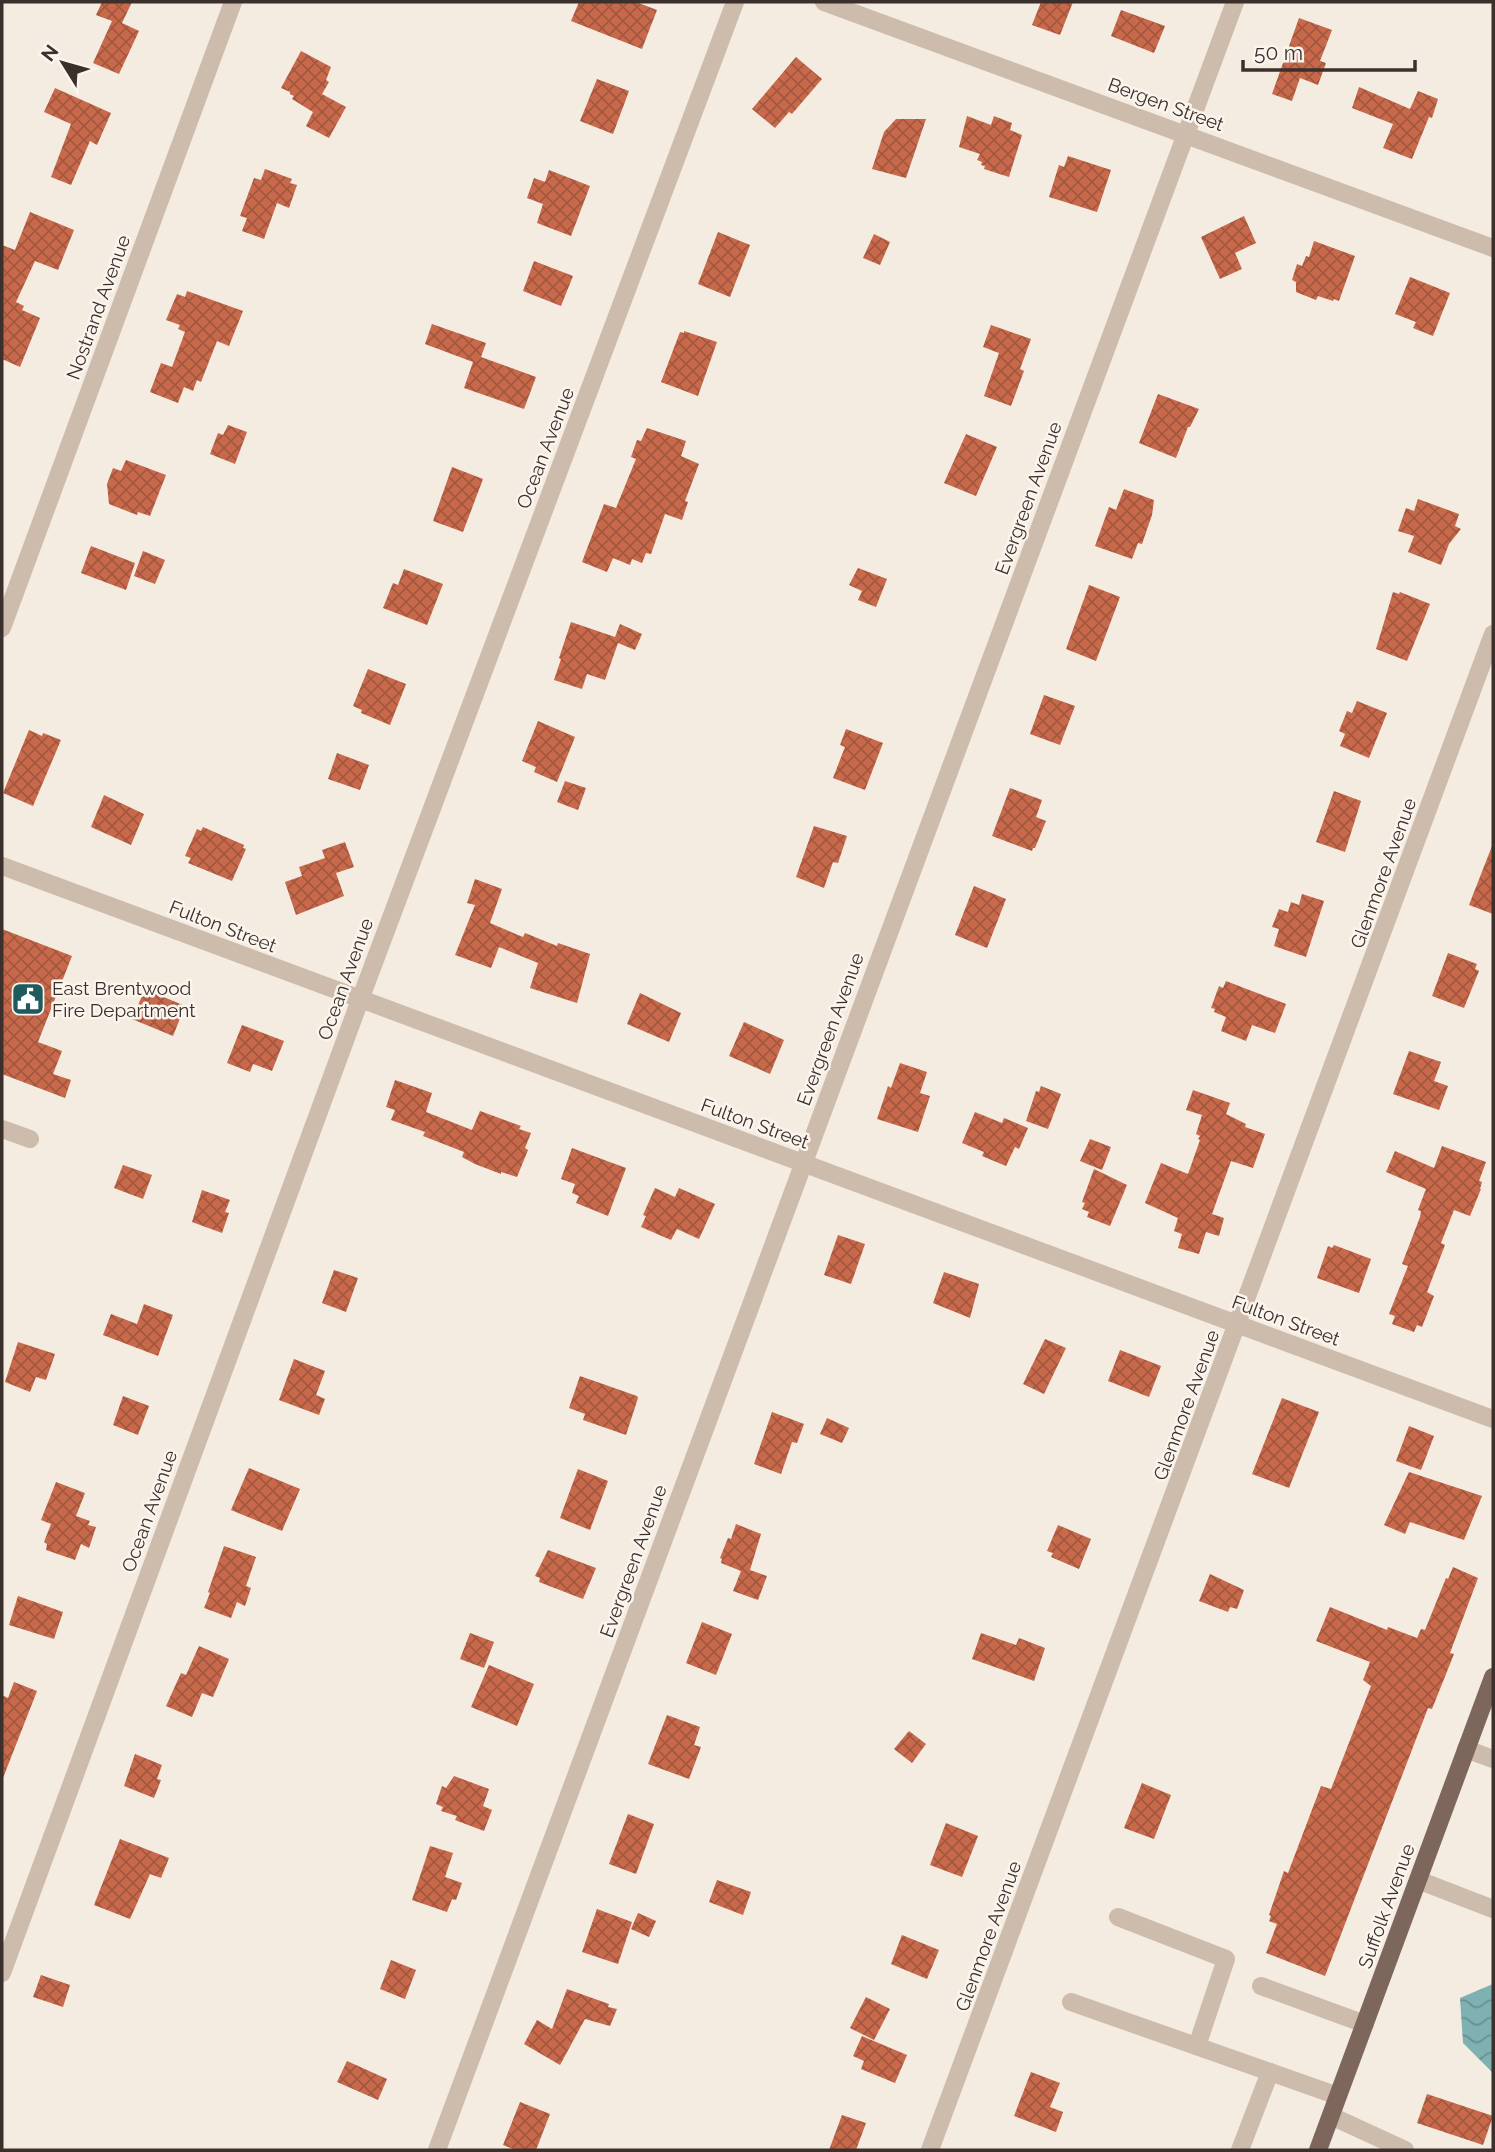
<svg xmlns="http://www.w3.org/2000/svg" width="1495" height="2152" font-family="Raleway,sans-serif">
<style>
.water{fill:url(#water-waves)}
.building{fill:url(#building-cross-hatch)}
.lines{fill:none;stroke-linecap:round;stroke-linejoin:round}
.minor{stroke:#cdbbac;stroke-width:18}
.major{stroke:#7d675c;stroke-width:18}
.labels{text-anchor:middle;stroke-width:5;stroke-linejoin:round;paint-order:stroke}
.street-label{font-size:19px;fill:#3b302b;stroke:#fbf5ee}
.poi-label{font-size:19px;fill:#3b302b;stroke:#fbf5ee;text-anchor:start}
</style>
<defs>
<pattern id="water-waves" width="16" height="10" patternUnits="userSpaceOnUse" patternTransform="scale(1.75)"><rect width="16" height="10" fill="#7fb0b2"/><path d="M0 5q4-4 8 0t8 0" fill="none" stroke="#699091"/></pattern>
<pattern id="building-cross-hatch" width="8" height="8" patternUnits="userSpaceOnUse" patternTransform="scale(1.75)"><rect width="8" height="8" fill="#c8694b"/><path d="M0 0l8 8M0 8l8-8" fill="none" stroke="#a4573f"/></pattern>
</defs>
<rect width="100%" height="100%" fill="#f4ebe1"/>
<polygon class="water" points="1493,1984 1493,2073 1463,2043 1460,1998"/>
<g class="building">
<polygon points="102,2 132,2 122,23 139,31 119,74 93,63 112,21 96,15"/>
<polygon points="579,2 636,2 657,10 642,49 571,21"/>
<polygon points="1041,2 1073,2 1060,35 1032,25"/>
<polygon points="1121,10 1165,26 1154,53 1111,36"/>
<polygon points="1299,18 1332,30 1320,61 1326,63 1318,85 1300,78 1292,101 1272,94"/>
<polygon points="301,51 331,67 326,80 329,82 322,94 346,107 329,138 306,126 313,112 292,99 294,96 290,94 290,92 281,88"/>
<polygon points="796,57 822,79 792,114 789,112 775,128 752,109"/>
<polygon points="597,79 629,91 613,134 580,121"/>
<polygon points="1359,87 1410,109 1418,91 1438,99 1432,118 1429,117 1412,159 1383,148 1393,124 1352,108"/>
<polygon points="55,88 111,113 97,145 90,141 71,185 51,177 71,124 44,112"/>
<polygon points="967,116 991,125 994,116 1012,123 1010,130 1022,135 1009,177 984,169 985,166 981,165 982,162 977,160 980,154 959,147"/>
<polygon points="896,119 926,119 906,178 872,169 884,132"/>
<polygon points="1068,156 1111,170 1097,212 1049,197 1059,165 1064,167"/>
<polygon points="265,169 292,179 290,183 297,185 289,208 277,203 264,239 242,231 247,218 240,216 254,178 261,180"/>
<polygon points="549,170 590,186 571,236 537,223 543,204 527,198 534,178 545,182"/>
<polygon points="30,212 74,230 58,270 35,261 16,302 24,306 22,310 40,318 20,367 2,359 2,245 15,250"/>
<polygon points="1244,216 1256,243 1235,253 1242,269 1220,279 1201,237"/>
<polygon points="718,232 750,245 730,297 698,284"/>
<polygon points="874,234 890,242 880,265 863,258"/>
<polygon points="1314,241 1355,256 1339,301 1334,299 1333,301 1318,296 1316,300 1296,292 1296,282 1292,280 1297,264 1302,266 1306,256 1309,257"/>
<polygon points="534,261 573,276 561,306 523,291"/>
<polygon points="1410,277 1450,293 1433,336 1413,328 1416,322 1395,314"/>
<polygon points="187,291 243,311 229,346 217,341 201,382 197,380 193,391 184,387 178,403 150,392 161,363 172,367 185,332 178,329 180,325 166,320 177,294 185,297"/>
<polygon points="432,324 486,343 481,357 536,377 524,409 464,388 473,362 425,344"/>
<polygon points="991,325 1031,339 1020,369 1024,371 1011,406 984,396 999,353 983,347"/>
<polygon points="684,331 717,342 698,396 661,382 680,332 684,333"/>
<polygon points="1158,394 1199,409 1190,427 1188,427 1176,458 1139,443"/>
<polygon points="228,425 247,432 235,464 210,454 218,433 223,435"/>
<polygon points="647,428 686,441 681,456 699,464 685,501 688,502 682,520 665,514 651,554 646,553 642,563 632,559 630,565 613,558 607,572 582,562 604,504 616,508 636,459 631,457 637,440 641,441"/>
<polygon points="966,434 997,447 976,496 944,483"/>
<polygon points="126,460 166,475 150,516 138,512 137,515 109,504 107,484 113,468 121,471"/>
<polygon points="452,467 483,479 463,532 433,521"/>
<polygon points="1124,489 1154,500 1152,515 1142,544 1138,543 1132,559 1095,546 1109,507 1116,510"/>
<polygon points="1418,499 1459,514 1455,526 1461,529 1449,544 1441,565 1408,552 1414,536 1398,531 1406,508 1414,511"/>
<polygon points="91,546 135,563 126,590 81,573"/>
<polygon points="143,551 165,560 155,584 134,576"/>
<polygon points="858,568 887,579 876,607 858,600 862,591 849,585"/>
<polygon points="404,569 443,584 427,625 383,608 393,583 398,585"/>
<polygon points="1089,585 1120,597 1096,661 1066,649"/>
<polygon points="1393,592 1399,594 1400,592 1430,604 1407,661 1376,649"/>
<polygon points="571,622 615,637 620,624 642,634 635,650 618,643 605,680 587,674 582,689 554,680 561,659 559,658"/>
<polygon points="368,669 406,684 390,725 361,713 362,710 353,706"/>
<polygon points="1044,695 1075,706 1060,745 1030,734"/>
<polygon points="1357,701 1387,713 1369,758 1340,746 1345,734 1339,731 1347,711 1352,713"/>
<polygon points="538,721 575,737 557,782 534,772 536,767 522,761"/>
<polygon points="846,729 883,743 865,790 833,778 845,747 840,745"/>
<polygon points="29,730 42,736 43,733 61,740 33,806 3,793"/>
<polygon points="337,753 369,765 360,790 328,779"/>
<polygon points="565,781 586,788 578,810 557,802"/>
<polygon points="1010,788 1042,800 1036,817 1046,821 1035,848 1033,848 1032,851 992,836"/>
<polygon points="1334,791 1361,801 1345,852 1316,842"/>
<polygon points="104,795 144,814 131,845 91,827"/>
<polygon points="814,826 847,836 838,863 833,862 824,888 796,877"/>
<polygon points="203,827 244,845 243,848 246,849 232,881 188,863 191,858 185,856 197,829 201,831"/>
<polygon points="345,842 354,867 336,873 344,896 296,915 285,882 302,876 299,867 325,858 322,850"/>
<polygon points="1492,846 1493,846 1493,914 1469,905"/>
<polygon points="475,879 502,889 490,923 523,937 525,933 557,946 558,943 590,954 577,1003 530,988 538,963 499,947 491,968 455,955 475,905 467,903"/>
<polygon points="974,886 1006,899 987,948 955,935"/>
<polygon points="1302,894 1324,901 1306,957 1274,946 1279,929 1272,927 1279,909 1288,912 1291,902 1299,905"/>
<polygon points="2,929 72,956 38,1042 62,1051 53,1074 71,1080 65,1098 2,1074"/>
<polygon points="1448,953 1477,964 1475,969 1479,971 1464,1008 1432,996"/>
<polygon points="1226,981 1286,1004 1275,1033 1252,1025 1246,1041 1221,1031 1226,1017 1214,1012 1215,1009 1211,1008 1219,986 1223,988"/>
<polygon points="145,989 185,1006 173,1036 132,1019"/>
<polygon points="640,993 681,1013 669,1042 627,1024"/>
<polygon points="744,1022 784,1040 770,1074 729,1056"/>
<polygon points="242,1025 284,1041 272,1071 253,1064 250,1072 227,1063"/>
<polygon points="1409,1051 1441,1062 1434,1081 1448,1086 1439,1110 1393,1094"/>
<polygon points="900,1063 927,1072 920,1093 930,1096 918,1132 877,1119 888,1086 891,1088"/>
<polygon points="395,1080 432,1093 426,1112 472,1130 480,1111 521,1126 519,1129 531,1133 525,1148 528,1150 517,1177 501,1172 501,1174 475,1164 462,1157 464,1152 423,1136 425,1132 391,1120 395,1110 386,1107"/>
<polygon points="1041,1086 1061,1094 1048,1129 1026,1121 1036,1091 1039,1092"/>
<polygon points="1193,1090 1230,1103 1226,1114 1246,1124 1245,1127 1265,1134 1253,1168 1231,1161 1212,1214 1224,1218 1219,1236 1206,1232 1199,1254 1178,1248 1182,1234 1174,1231 1178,1218 1145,1203 1161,1163 1188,1174 1200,1140 1198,1139 1200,1136 1196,1134 1202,1115 1186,1110"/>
<polygon points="975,1112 1002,1123 1004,1118 1028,1128 1019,1149 1015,1147 1006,1166 982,1156 984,1152 962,1143"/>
<polygon points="1090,1139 1111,1147 1102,1170 1080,1161"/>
<polygon points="1442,1146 1486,1162 1479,1181 1482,1182 1480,1189 1481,1189 1470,1216 1454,1210 1441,1243 1445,1245 1427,1292 1434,1296 1422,1327 1417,1325 1414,1332 1392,1324 1395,1316 1389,1314 1408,1266 1402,1264 1420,1217 1421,1211 1418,1210 1426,1189 1386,1172 1395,1151 1434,1168"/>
<polygon points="572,1148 626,1168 608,1216 576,1203 579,1196 572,1193 575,1184 561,1179"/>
<polygon points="123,1165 152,1175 143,1199 114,1188"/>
<polygon points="1094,1169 1127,1185 1110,1226 1087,1217 1089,1212 1082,1209 1085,1203 1082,1202"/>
<polygon points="655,1188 675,1197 679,1188 715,1204 699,1239 677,1229 671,1240 641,1227 646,1216 643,1215"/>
<polygon points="202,1190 230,1200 225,1212 229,1213 222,1233 192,1222"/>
<polygon points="838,1235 865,1244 851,1284 824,1275"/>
<polygon points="1334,1245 1371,1259 1359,1293 1317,1278 1328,1246 1332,1248"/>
<polygon points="334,1270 358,1278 346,1312 322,1303"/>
<polygon points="944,1272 979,1284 970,1318 933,1303"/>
<polygon points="144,1304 173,1315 158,1356 103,1335 111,1314 137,1324"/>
<polygon points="1045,1339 1066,1348 1044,1394 1023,1384"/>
<polygon points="18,1342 55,1354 46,1380 36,1377 30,1392 5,1382"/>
<polygon points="1120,1350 1161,1366 1149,1397 1108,1381"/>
<polygon points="294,1359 325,1371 316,1395 325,1399 319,1415 279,1400"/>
<polygon points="580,1376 637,1396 638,1398 626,1435 583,1420 585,1414 569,1408"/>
<polygon points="123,1396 149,1406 138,1435 113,1425"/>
<polygon points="1282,1398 1319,1412 1289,1488 1252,1474"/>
<polygon points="772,1412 804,1424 797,1443 792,1442 781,1474 754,1464"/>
<polygon points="827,1418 849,1428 842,1443 820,1434"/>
<polygon points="1409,1426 1434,1436 1421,1470 1396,1461"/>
<polygon points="249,1468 300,1489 282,1531 231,1510"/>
<polygon points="578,1469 608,1481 590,1530 560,1518"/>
<polygon points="1409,1472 1482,1496 1464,1540 1410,1522 1405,1534 1384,1525"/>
<polygon points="56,1482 85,1493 76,1516 90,1521 88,1525 96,1527 89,1548 81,1544 75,1560 46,1550 47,1544 44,1542 51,1524 41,1520"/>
<polygon points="736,1524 761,1534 750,1570 767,1576 758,1600 733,1591 741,1571 721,1563 722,1559 720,1558 728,1538 731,1539"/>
<polygon points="1058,1525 1091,1539 1079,1569 1051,1557 1053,1553 1047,1551"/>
<polygon points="224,1546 256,1557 246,1586 251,1588 245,1606 237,1602 231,1618 204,1608 210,1593 208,1592"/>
<polygon points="548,1550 596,1568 583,1599 539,1582 540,1578 535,1576"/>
<polygon points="1453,1567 1478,1578 1450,1653 1454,1654 1432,1709 1428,1708 1325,1976 1266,1953 1277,1924 1269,1921 1271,1916 1269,1915 1284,1871 1288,1873 1321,1786 1331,1789 1371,1686 1363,1680 1370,1662 1316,1641 1330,1607 1387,1630 1388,1627 1417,1638 1421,1629 1425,1630 1446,1578 1448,1579"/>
<polygon points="1210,1574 1244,1590 1237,1609 1230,1607 1228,1612 1199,1601"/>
<polygon points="18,1596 63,1612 54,1639 9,1625"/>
<polygon points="702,1622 732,1634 716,1675 686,1663"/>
<polygon points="470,1633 494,1642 484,1668 460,1659"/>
<polygon points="981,1633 1016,1645 1019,1638 1045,1648 1034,1681 972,1659"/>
<polygon points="199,1646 229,1659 213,1697 202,1693 192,1717 166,1706 181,1673 186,1675"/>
<polygon points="489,1665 534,1684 517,1726 471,1707"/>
<polygon points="14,1682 37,1691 3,1778 2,1695 8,1698"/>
<polygon points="667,1715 700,1727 694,1745 701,1747 689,1779 648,1764"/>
<polygon points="909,1731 926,1744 912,1763 894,1749"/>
<polygon points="135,1754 162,1765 157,1779 161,1780 154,1798 124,1786"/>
<polygon points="454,1776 489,1789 483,1806 492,1810 484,1831 455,1820 457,1816 441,1811 443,1807 436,1804 442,1786 446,1788"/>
<polygon points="1142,1783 1171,1795 1154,1839 1124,1828"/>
<polygon points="628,1814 654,1824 636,1874 609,1864"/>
<polygon points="946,1823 978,1836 962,1877 930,1865"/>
<polygon points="120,1839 169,1858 161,1878 150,1874 130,1919 94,1905"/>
<polygon points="430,1846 453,1853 445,1877 462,1883 456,1900 452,1899 447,1912 412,1900"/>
<polygon points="717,1880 751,1892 743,1915 709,1902"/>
<polygon points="597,1909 632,1922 618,1964 582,1952"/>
<polygon points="638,1913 656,1921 649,1937 631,1929"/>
<polygon points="902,1935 939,1950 927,1979 891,1964"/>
<polygon points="391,1960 416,1970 405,1999 380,1989"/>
<polygon points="41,1975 70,1985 63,2007 33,1997"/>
<polygon points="567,1989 609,2004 608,2007 617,2009 610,2026 585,2019 560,2065 524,2044 537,2020 552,2029"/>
<polygon points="866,1997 890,2009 874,2040 850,2028"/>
<polygon points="862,2036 907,2055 895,2083 861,2069 864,2061 853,2056"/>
<polygon points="347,2061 387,2079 378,2100 337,2082"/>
<polygon points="1031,2072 1060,2083 1050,2107 1063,2112 1056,2132 1014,2116"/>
<polygon points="1427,2094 1493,2116 1483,2145 1417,2123"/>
<polygon points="520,2102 550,2114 536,2150 516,2150 503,2145"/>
<polygon points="842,2115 866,2123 856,2150 829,2150"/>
</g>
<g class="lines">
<g class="minor">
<polyline points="824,2 1493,248"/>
<polyline points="2,628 233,2"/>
<polyline points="2,866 1493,1419"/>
<polyline points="2,1129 30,1139"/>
<polyline points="1466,1749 1493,1759"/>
<polyline points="1418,1880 1493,1909"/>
<polyline points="1118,1917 1226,1959 1197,2046"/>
<polyline points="2,1973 360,1000 735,2"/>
<polyline points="1261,1986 1365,2024"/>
<polyline points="1071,2002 1338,2096"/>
<polyline points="1331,2116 1405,2150"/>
<polyline points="437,2150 1235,2"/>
<polyline points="930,2150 1493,634"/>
<polyline points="1240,2150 1270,2072"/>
</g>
<polyline class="major" points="1318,2150 1493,1677"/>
</g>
<defs>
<symbol id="civic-square" viewBox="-11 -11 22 22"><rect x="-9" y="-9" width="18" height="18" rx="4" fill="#1f5a5e" stroke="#fbf5ee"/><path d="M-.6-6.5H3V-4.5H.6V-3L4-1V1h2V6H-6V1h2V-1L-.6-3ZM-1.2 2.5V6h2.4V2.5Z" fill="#fff"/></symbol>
</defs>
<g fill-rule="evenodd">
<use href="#civic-square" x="9" y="980" width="38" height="38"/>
</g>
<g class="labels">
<g class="street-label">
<text transform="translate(1166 104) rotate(20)" y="7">Bergen Street</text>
<text transform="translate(98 307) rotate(-70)" y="7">Nostrand Avenue</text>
<text transform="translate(545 448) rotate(-69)" y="7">Ocean Avenue</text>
<text transform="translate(1028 498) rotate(-70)" y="7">Evergreen Avenue</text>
<text transform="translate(1383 873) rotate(-70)" y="7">Glenmore Avenue</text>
<text transform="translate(223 926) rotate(21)" y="7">Fulton Street</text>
<text transform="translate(345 979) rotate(-70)" y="7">Ocean Avenue</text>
<text transform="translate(830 1029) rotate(-70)" y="7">Evergreen Avenue</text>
<text transform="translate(755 1123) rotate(20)" y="7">Fulton Street</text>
<text transform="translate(1286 1320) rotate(20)" y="7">Fulton Street</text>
<text transform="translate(1186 1405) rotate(-70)" y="7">Glenmore Avenue</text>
<text transform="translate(149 1511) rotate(-70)" y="7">Ocean Avenue</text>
<text transform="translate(633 1561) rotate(-70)" y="7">Evergreen Avenue</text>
<text transform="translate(1386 1906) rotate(-70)" y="7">Suffolk Avenue</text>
<text transform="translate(988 1936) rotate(-70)" y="7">Glenmore Avenue</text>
</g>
<g class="poi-label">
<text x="52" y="995">East Brentwood<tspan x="52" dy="22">Fire Department</tspan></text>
</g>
</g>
<rect width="1495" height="2152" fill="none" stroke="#3b302b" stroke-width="7"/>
<g transform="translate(63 63) rotate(307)" stroke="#fbf5ee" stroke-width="5" paint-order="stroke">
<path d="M0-5L12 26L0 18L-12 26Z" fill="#3b302b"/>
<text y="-10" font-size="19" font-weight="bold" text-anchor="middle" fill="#3b302b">N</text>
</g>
<path d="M1243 60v10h172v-10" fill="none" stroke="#3b302b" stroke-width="3.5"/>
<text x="1254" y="60" font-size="21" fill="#3b302b" stroke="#fbf5ee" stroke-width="5" paint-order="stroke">50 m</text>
</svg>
